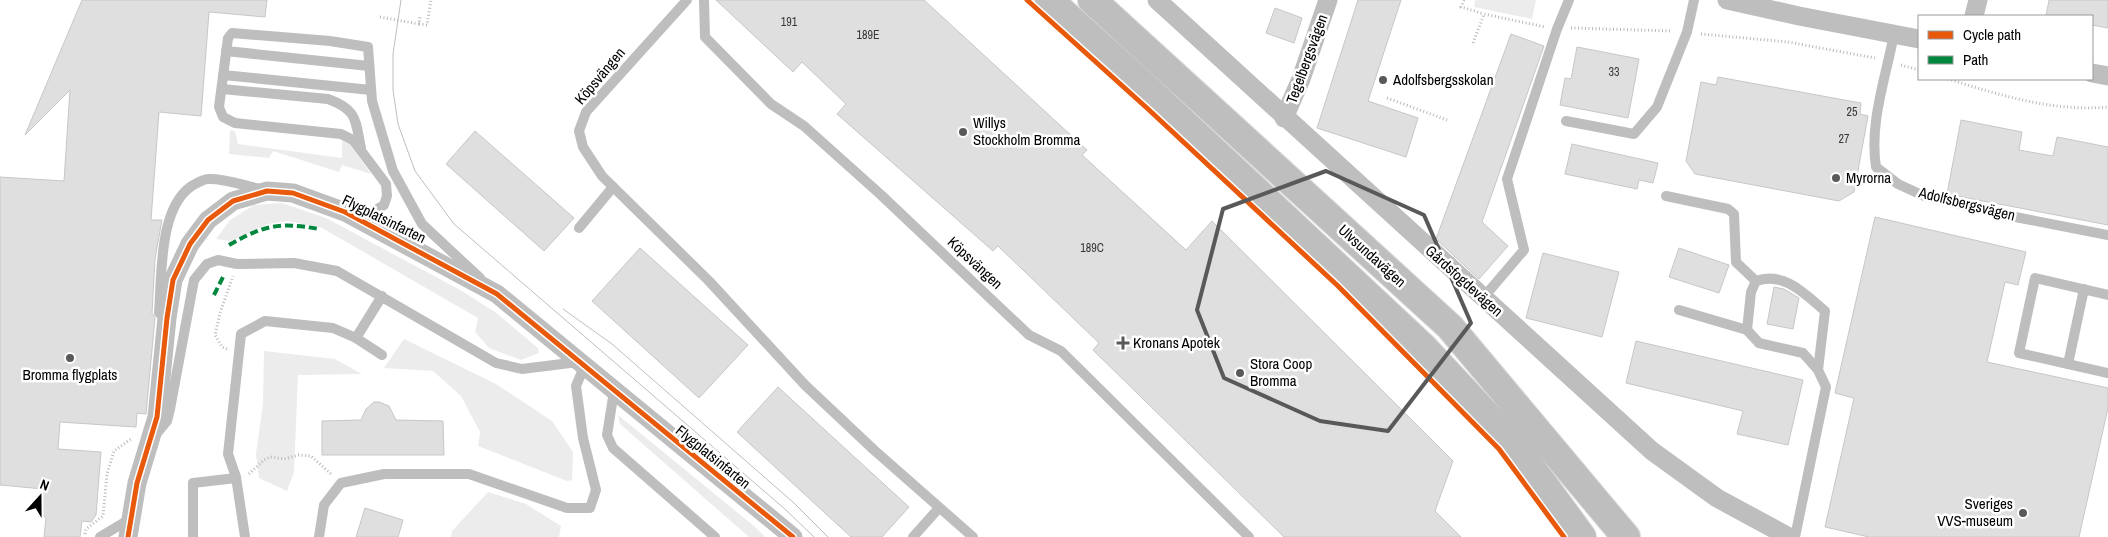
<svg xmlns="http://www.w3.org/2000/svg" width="2108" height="537" font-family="'Archivo Narrow',sans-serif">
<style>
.green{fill:#ececec}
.building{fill:#dfdfdf;stroke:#c7c7c7}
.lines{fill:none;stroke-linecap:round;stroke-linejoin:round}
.primary-casing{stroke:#dbdbdb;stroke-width:30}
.path{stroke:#b9b9b9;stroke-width:3;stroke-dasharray:1 2.5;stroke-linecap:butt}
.service{stroke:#bebebe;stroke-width:10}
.minor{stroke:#bebebe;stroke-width:19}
.primary{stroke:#bebebe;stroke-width:28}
.tram{stroke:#bebebe;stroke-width:1}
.quiet{stroke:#00873e;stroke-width:4;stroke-dasharray:8 4;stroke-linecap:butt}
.cycleway-casing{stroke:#fff;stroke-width:8}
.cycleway{stroke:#e8590c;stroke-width:5}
.marked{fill:none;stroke:#595959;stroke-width:4;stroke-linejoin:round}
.poi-dot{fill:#595959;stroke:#fff;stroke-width:2}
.labels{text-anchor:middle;stroke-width:5;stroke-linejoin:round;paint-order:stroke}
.number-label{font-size:12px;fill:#383838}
.street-label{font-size:15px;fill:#000;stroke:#fff}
.poi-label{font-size:15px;fill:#000;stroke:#fff;text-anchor:start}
</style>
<rect width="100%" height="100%" fill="#fff"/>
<g class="green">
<polygon points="1475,0 1536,0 1532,19 1474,7"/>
<polygon points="230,130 235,131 238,144 342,158 342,141 349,143 371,174 342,165 339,172 273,151 269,158 229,154"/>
<polygon points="282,203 326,218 462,291 495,312 538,348 539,353 521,360 489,348 475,332 478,318 322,228 287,221 268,224 231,241 216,239 230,220 254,205"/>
<polygon points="404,339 496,384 552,421 573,452 572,480 567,481 478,446 480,432 461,396 433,371 384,368"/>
<polygon points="264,351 335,359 362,374 298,375 294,472 287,491 259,478 256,454 263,404"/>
<polygon points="618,415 754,526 765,537 749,537 620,424"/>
<polygon points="488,492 526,504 561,526 559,537 451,537 452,531"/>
</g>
<g class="building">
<polygon points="82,0 267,0 265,17 209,12 201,116 159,112 151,220 162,220 155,259 152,313 155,318 146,414 137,413 136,427 60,422 58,449 101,452 96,515 91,522 82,521 80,537 44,537 46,518 40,512 43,489 0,485 0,177 64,181 70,90 25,135"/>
<polygon points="716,0 924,0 1087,150 1082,155 1186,250 1212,221 1453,461 1435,511 1461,537 1284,537 1093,350 1099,343 998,246 993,251 837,114 846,104 802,62 793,72"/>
<polygon points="1358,0 1401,0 1368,101 1418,118 1406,157 1317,128"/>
<polygon points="2049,0 2108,0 2108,28 2092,25 2092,16 2046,16"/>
<polygon points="1275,8 1302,18 1294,43 1266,33"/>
<polygon points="1511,34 1544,46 1482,222 1508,246 1479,279 1436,239"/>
<polygon points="1577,47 1639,59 1628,118 1560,105 1565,78 1571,79"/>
<polygon points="1718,77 1861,103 1860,114 1868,116 1854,192 1839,201 1695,174 1686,161 1701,82 1716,85"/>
<polygon points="1961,120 2022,132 2019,150 2053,156 2057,137 2108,147 2108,225 1947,194"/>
<polygon points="475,131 574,218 544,251 446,164"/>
<polygon points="1572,144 1658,163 1653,183 1639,180 1637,189 1565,174"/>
<polygon points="1875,217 2026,252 2018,285 2005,282 1987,362 2108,388 2108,408 2079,537 1869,537 1825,527 1854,398 1835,393"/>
<polygon points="640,248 748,345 699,398 592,301"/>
<polygon points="1679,248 1729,265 1719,293 1669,277"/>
<polygon points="1543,253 1619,272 1602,337 1526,318"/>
<polygon points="1774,287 1784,289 1799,298 1793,329 1767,324"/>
<polygon points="1636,341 1803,380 1788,445 1737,434 1743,411 1626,383"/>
<polygon points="778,387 909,507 882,537 851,537 737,432"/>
<polygon points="374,402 379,402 389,406 396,420 443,421 444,455 322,455 322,421 361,420 366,409"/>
<polygon points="365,508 403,520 398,537 356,537"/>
</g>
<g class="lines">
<defs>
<g id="primary">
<polyline points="1049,0 1139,81 1424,348 1514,444 1582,537"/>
<polyline points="1092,0 1450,327 1626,537"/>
</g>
</defs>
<use href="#primary" class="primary-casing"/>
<g class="path">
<polyline points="1464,0 1461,7 1484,14"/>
<polyline points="380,17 419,24 420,17"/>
<polyline points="419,24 427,25 431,0"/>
<polyline points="1571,28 1672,31"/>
<polyline points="1701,34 1788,42 1875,58"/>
<polyline points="1473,43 1484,14 1545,27"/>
<polyline points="1901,65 1919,70"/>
<path d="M1948,79C2000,95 2052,112 2108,107"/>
<polyline points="1387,98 1447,120"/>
<polyline points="227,349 222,347 215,335 220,313 233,276"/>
<polyline points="249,474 264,460 270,457 284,459 299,455 311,456 331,474"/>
<polyline points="85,534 86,529 103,516 107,474 114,451 131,439"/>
</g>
<g class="service">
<polyline points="687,0 586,112 579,131 583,147 602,176 709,281 805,385 874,450 973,537"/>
<polyline points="704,0 705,37 771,104 804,126 880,194 1029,335 1061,351 1249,537"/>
<path d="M1894,34C1886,77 1869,123 1876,167L1898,184L1924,196L2005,215L2108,235"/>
<polyline points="226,51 369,66"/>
<polyline points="223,75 371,90"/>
<path d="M222,89L328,99C358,110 355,120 361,148"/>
<polyline points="1566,121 1634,134 1657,107 1687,32 1694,0"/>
<polyline points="1666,196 1728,209 1734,214 1736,262 1756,281"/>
<polyline points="352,212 374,211 384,205 387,196 386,184 353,140 341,134 235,123 223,117 219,107 228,38 232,33 330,41 368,47 372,101 393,171 422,224 480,278"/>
<polyline points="579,228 613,187"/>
<polyline points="2108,295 2035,278 2019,353 2108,373"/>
<polyline points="1483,298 1524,250 1507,179 1557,29 1569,0"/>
<path d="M1679,310L1747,330L1751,292L1756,281C1784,271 1805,294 1825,311L1818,370L1826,387L1795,537"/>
<path d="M159,313C162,275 158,201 197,183C201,181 205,179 208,179C225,178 244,186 261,189"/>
<polyline points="1747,330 1759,343 1803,353 1818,370"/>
<polyline points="356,338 382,355"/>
<polyline points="2068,364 2084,289"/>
<polyline points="614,391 607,435 613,448 715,537"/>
<polyline points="157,433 167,421 170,409 194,280 207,264 218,260 237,264 294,263 337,271 496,363 522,369 578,362"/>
<polyline points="100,537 130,519"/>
<polyline points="193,537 193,483 236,478"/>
<polyline points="245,537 236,477 228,454 241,334 265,321 333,328 356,338 382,296"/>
<polyline points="319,537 324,505 341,483 384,474 469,474 567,508 590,508 596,490 583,438 576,386 584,367"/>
<polyline points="913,537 939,508"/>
</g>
<g class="minor">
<polyline points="1157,0 1652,451 1717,498 1789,537"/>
<polyline points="1727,0 1799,16 1919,39"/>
<polyline points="1974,16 1978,0"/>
<polyline points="2092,73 2108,76"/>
<polyline points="1284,118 1301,79 1328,0"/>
<polyline points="128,537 137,483 157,417 167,318 173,280 190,244 208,220 233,201 267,191 293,193 345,212 497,294 793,537"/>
</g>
<use href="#primary" class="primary"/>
<g class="tram">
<polyline points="401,0 393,54 393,90 398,124 415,171 454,224 786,510 814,537"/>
<polyline points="563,309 612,344 794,503 828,537"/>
</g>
<g class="quiet">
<path d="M229,245C264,225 279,222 319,229"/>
<polyline points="214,295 224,275"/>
</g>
<defs>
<g id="cycleway">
<polyline points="1027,0 1148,109 1338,286 1499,449 1564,537"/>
<polyline points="128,537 137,483 157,417 167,318 173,280 190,244 208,220 233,201 267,191 293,193 345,212 497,294 793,537"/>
</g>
</defs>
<use href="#cycleway" class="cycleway-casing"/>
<use href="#cycleway" class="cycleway"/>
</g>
<path class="marked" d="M1326,171L1424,215L1471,323L1388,431L1320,421L1224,378L1197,310L1223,209Z"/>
<g class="poi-dot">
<circle cx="1383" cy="80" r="5"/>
<circle cx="963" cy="132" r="5"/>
<circle cx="1836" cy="178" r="5"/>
<path d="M1120.5 335.5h5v5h5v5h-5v5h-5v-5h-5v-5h5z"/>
<circle cx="70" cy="358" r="5"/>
<circle cx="1240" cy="373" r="5"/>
<circle cx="2023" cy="513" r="5"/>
</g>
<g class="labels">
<g class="number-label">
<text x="789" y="26">191</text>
<text x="868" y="39">189E</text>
<text x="1614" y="76">33</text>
<text x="1852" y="116">25</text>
<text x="1844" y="143">27</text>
<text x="1092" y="252">189C</text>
</g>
<g class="street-label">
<text transform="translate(1307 59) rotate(-70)" y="5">Tegelbergsvägen</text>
<text transform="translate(600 76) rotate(-50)" y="5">Köpsvängen</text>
<text transform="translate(1967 204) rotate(14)" y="5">Adolfsbergsvägen</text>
<text transform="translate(384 219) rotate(26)" y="5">Flygplatsinfarten</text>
<text transform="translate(1372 256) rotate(42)" y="5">Ulvsundavägen</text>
<text transform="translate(975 263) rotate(43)" y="5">Köpsvängen</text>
<text transform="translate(1464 281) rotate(42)" y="5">Gårdsfogdevägen</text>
<text transform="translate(713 457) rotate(39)" y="5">Flygplatsinfarten</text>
</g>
<g class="poi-label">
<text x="1393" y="85">Adolfsbergsskolan</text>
<text x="973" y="128">Willys<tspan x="973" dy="17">Stockholm Bromma</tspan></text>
<text x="1846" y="183">Myrorna</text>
<text x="1133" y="348">Kronans Apotek</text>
<text x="1250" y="369">Stora Coop<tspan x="1250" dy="17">Bromma</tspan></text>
<text x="70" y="380" text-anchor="middle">Bromma flygplats</text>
<text x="2013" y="509" text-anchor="end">Sveriges<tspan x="2013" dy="17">VVS-museum</tspan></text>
</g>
</g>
<rect x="1918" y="15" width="175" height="65" fill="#ffffff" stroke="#999999"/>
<rect x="1928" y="31" width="25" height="8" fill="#e8590c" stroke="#999999"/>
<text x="1963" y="40" font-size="15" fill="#000000">Cycle path</text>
<rect x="1928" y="56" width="25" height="8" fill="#00873e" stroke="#999999"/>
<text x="1963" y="65" font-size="15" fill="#000000">Path</text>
<g transform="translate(40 497) rotate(21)" stroke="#ffffff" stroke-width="4" paint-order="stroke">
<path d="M0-4L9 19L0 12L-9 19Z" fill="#000000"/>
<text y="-8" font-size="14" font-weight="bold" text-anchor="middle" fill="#000000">N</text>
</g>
</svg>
